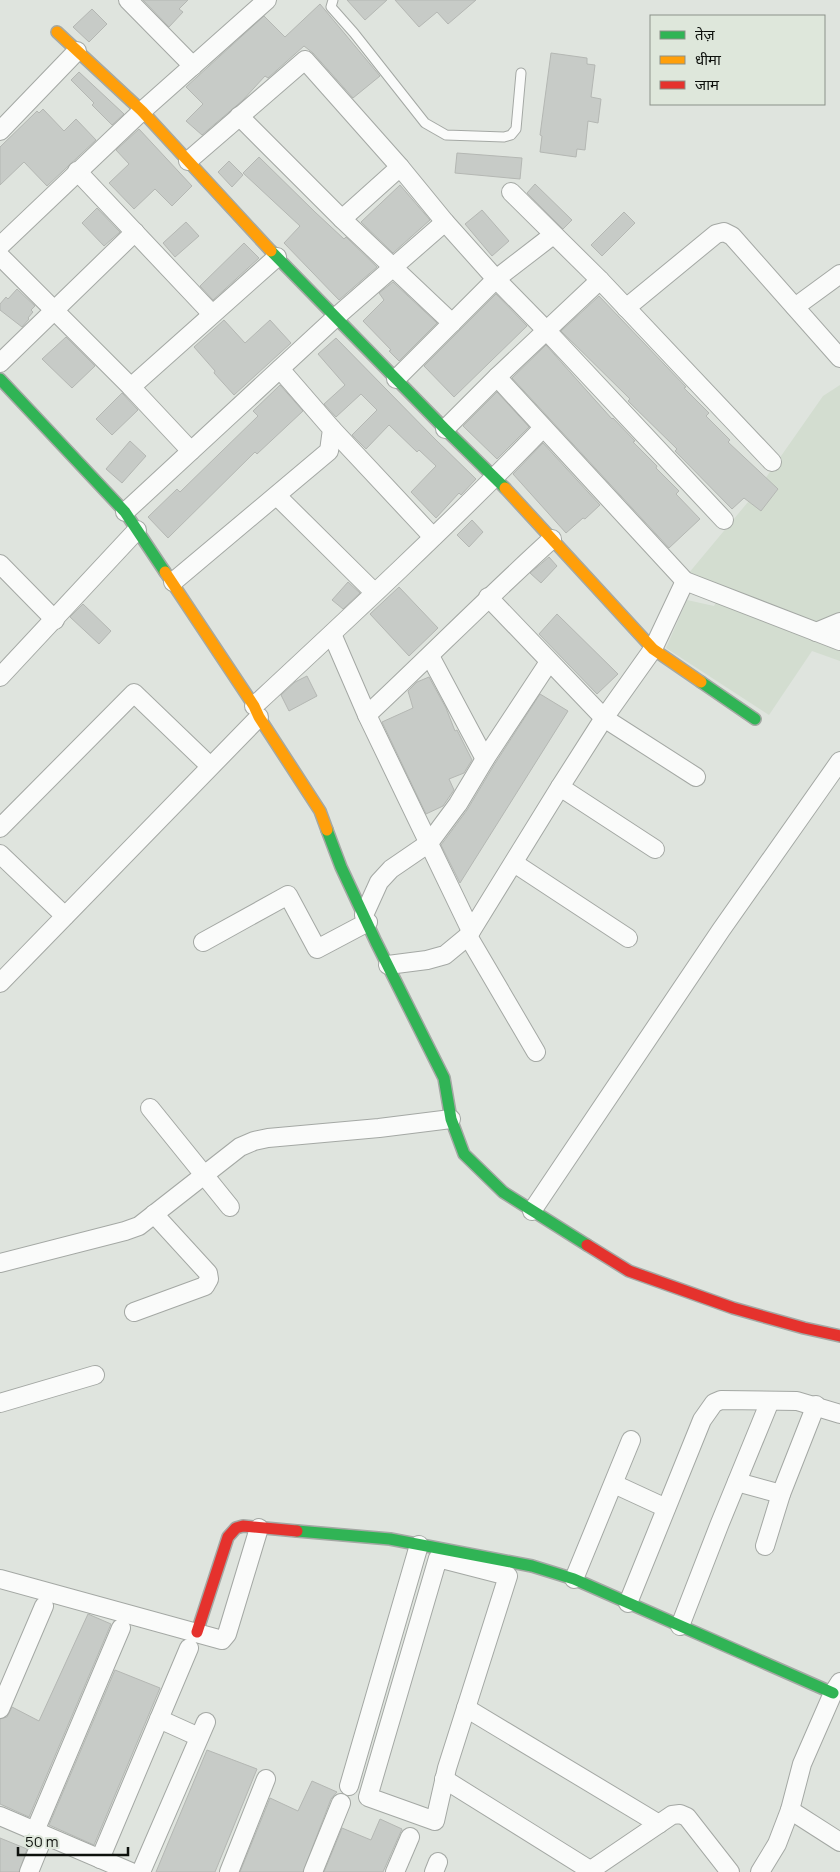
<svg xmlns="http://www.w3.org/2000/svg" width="840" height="1872" font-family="Manrope,'Noto Sans Devanagari',sans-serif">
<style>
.built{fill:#d3ddd0}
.building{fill:#c7cbc7;stroke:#b4b7b3}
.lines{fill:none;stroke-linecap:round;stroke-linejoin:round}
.lane-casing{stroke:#a4a8a4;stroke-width:11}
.street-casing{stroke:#a4a8a4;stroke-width:20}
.fast-casing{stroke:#a4a8a4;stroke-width:14}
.slow-casing{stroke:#a4a8a4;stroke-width:14}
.jam-casing{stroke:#a4a8a4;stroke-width:14}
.lane{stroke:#fafbfa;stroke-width:9}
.street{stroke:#fafbfa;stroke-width:18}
.fast{stroke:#30b455;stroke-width:11}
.slow{stroke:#ff9f0a;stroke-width:11}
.jam{stroke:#e5322d;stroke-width:11}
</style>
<rect width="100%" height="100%" fill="#dfe4de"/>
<polygon class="built" points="840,385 840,661 812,651 769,715 666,648 687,600 714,606 722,592 688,574 753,496 823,396"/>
<g class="building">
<polygon points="143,0 188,0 179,9 183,12 169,27"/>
<polygon points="347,0 387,0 365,20"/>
<polygon points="395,0 476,0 448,24 437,12 419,27"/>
<polygon points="320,4 380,76 353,98 313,53 304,46 268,78 265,76 243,100 202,135 186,121 203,104 186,87 264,16 285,37"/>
<polygon points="92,9 107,24 89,42 73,27"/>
<polygon points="551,53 587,58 587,64 595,65 591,97 601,99 598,123 588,121 585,150 577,149 576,157 540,152 542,136 540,135"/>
<polygon points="79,72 124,114 112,125 92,105 94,103 71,80"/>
<polygon points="43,109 64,131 76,119 96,140 47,186 24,162 0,185 0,147 37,111 39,113"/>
<polygon points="139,129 192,186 172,206 155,189 134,209 109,183 129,164 116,150"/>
<polygon points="457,153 522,158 520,179 455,173"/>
<polygon points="259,157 315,212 344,239 346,237 377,267 339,300 284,243 300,226 243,173"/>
<polygon points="229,161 243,175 232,187 218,172"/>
<polygon points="535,184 572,220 563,229 527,193"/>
<polygon points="400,185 430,220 393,253 361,222"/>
<polygon points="97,208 120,232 104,246 82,223"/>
<polygon points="482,210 509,241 492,256 465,224"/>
<polygon points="624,212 635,223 602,256 591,245"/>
<polygon points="186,222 199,236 175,257 163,243"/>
<polygon points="244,243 259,258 213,300 200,286"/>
<polygon points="393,282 437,323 399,361 389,351 391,350 363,321 384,300 379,293"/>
<polygon points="17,289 35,306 31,310 33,312 28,318 29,319 22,327 0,310 0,304 6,297 8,299"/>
<polygon points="496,294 527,326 454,397 424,366"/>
<polygon points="599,296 686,387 684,388 709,413 706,416 730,440 728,442 778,489 761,511 744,498 732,509 675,451 677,449 628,401 630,399 561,331"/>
<polygon points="224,320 245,343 270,320 291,343 234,395 214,373 215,371 194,347"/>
<polygon points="66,337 95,366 72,388 42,359"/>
<polygon points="336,338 435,439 476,479 461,495 459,493 436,518 411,492 436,466 419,450 417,452 389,425 366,449 352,435 377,410 361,394 336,417 324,404 345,385 318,354"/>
<polygon points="546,345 612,419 613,418 635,441 633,442 657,466 656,468 679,491 676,494 700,519 669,548 512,378"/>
<polygon points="280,385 303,411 257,454 255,452 168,538 148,517 177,489 180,492 258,416 253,411"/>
<polygon points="497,392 529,427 497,459 463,426"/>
<polygon points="122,393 138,410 112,435 96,419"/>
<polygon points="130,441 146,456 122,483 106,469"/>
<polygon points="543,443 600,505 585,519 583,518 566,533 513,474"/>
<polygon points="472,520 483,532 469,547 457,535"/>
<polygon points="549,557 557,566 541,583 530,573"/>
<polygon points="348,582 360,593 343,609 332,600"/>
<polygon points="399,587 438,628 409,656 370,614"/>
<polygon points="83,604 111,631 99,644 70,617"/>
<polygon points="557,614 618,674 597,694 539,634"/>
<polygon points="307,676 317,696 289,711 281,695 295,682"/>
<polygon points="429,677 446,708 455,731 457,730 472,760 464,773 449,779 454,790 443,806 426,814 382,722 413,708 408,691 417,682"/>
<polygon points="540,694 568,711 460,883 441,845 467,810 494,765"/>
<polygon points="88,1614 111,1624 29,1817 0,1804 0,1719 7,1717 12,1707 39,1721"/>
<polygon points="115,1670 160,1688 94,1845 49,1825"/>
<polygon points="207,1750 257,1769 215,1872 156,1872"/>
<polygon points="312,1781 337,1792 331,1799 303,1872 240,1872 270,1798 298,1811"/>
<polygon points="380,1819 402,1829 383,1872 324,1872 342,1828 371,1840"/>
<polygon points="0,1838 27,1849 19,1872 0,1872"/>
</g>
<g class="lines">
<defs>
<polyline id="lane" points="333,0 331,7 354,33 425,123 446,135 504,137 511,135 516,129 521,73"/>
<g id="street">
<polyline points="128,0 193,66"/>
<polyline points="239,116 342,219 452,323"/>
<polyline points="0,131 77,51"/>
<polyline points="188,161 305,60 400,167 445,222 496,279 546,330 724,520"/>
<polyline points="77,171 212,314"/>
<polyline points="511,192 600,280 772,462"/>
<polyline points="342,219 400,167"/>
<polyline points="0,246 142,111 267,0"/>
<polyline points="0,256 131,387 191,451"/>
<polyline points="795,307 840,274"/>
<polyline points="626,308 716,234 724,232 732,236 840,358"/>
<polyline points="0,363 135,232"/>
<polyline points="497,377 685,581 840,641"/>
<polyline points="396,379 496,279 553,235"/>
<polyline points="131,387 277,257"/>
<polyline points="332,429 433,537"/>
<polyline points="445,429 497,377 600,280"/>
<polyline points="277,496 374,592"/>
<polyline points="125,512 336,317 445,222"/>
<polyline points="0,564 55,620"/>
<polyline points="173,582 329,451 332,429 280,369"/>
<polyline points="488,597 604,718 696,777"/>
<polyline points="816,632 840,622"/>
<polyline points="332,634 367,715 471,931"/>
<polyline points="430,656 485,759"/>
<polyline points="0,677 137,530"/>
<path d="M254,706C352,615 450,524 543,428"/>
<path d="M367,715C429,657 489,596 552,539"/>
<polyline points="560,787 655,849"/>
<polyline points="0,828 134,693 210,766"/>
<polyline points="0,854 65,916"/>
<polyline points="514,863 628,938"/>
<polyline points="364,915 379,882 391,869 429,843 458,804 485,759 549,662"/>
<polyline points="468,936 536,1052"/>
<polyline points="203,942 288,895 317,949 368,922"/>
<polyline points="388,965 427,960 445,955 468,936 560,787 604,718 653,649 685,581"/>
<polyline points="0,983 259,717"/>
<polyline points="150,1108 230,1207"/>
<polyline points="532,1211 721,930 840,761"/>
<polyline points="0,1263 125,1231 139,1226 240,1147 254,1141 268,1138 379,1128 451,1119"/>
<polyline points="134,1312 205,1286 209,1279 208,1273 154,1214"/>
<polyline points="0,1403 95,1375"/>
<polyline points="737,1482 781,1494"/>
<polyline points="614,1484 666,1508"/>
<polyline points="765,1546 781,1494 816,1405"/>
<polygon points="438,1558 508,1576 447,1768 435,1821 368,1797"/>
<polyline points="0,1579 222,1640 227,1634 259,1528"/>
<polyline points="574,1579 631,1440"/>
<polyline points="628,1603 702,1420 714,1403 721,1400 797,1401 840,1414"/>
<polyline points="680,1626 720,1523 770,1401"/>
<polyline points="466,1708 659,1824"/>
<polyline points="0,1709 44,1606"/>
<polyline points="159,1719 199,1737"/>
<polyline points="444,1779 593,1872"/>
<polyline points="349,1786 419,1545"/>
<polyline points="790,1810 840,1842"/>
<polyline points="0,1816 131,1872"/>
<polyline points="35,1831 121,1628"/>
<polyline points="100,1859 189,1648"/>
<polyline points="591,1870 672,1815 680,1814 687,1817 730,1872"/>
<polyline points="29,1872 44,1835"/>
<polyline points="141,1872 206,1722"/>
<polyline points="229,1872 266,1779"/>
<polyline points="313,1872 341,1803"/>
<polyline points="395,1872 410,1837"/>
<polyline points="434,1872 438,1862"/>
<polyline points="760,1872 777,1844 790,1810 802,1764 833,1693 840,1682"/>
</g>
<g id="fast">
<polyline points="271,251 445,429 505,488"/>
<polyline points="0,379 125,512 165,572"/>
<polyline points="701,682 755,719"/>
<polyline points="327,830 341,867 376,942 444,1078 451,1119 464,1154 503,1192 587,1245"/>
<polyline points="297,1531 390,1539 532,1566 574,1579 833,1693"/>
</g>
<g id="slow">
<polyline points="57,32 142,111 271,251"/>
<polyline points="505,488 653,649 701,682"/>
<polyline points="165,572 254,706 259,717 320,811 327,830"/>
</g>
<g id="jam">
<polyline points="587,1245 629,1271 733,1308 804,1328 840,1336"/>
<polyline points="197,1632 228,1537 236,1528 243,1526 297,1531"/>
</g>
</defs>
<use href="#lane" class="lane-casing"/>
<use href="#street" class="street-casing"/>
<use href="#fast" class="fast-casing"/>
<use href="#slow" class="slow-casing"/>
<use href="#jam" class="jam-casing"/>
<use href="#lane" class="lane"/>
<use href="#street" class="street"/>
<use href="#fast" class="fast"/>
<use href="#slow" class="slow"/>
<use href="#jam" class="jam"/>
</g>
<rect x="650" y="15" width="175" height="90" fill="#dee7db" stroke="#8b9189"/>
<rect x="660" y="31" width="25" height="8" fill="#30b455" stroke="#8b9189"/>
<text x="695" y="40" font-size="15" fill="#0e110d">तेज़</text>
<rect x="660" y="56" width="25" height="8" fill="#ff9f0a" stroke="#8b9189"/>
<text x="695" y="65" font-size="15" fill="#0e110d">धीमा</text>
<rect x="660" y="81" width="25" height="8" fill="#e5322d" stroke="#8b9189"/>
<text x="695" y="90" font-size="15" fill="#0e110d">जाम</text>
<path d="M18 1847v8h110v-8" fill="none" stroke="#0e110d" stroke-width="2.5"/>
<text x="25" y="1847" font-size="15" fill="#0e110d" stroke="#dee7db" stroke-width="4" paint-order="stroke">50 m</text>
</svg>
